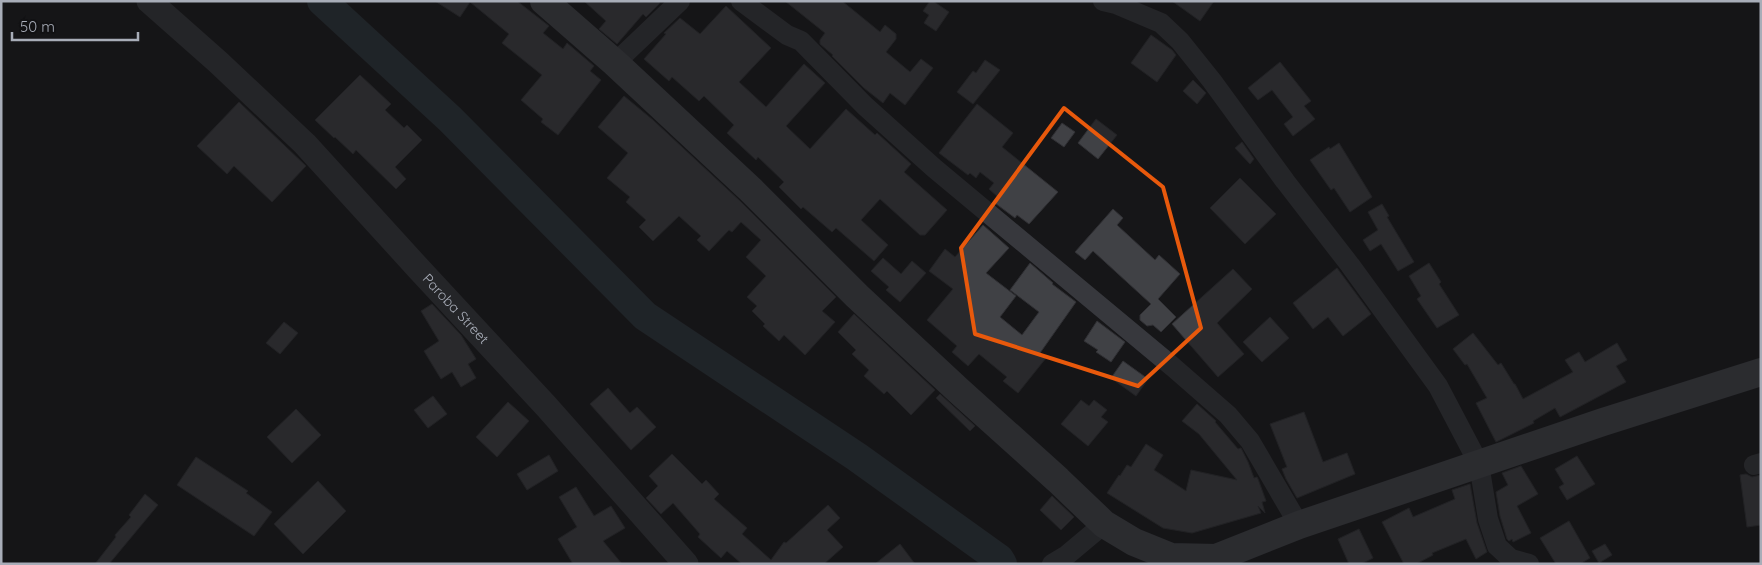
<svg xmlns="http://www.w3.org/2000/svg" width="1762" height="565" font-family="Quicksand,sans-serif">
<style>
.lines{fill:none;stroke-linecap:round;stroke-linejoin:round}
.river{stroke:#2c353c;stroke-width:30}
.building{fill:#404145;stroke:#303034}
.minor{stroke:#37383d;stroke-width:20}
.tertiary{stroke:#37383d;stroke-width:25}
.secondary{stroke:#45474d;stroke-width:28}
.marked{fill:none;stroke:#e8590c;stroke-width:4;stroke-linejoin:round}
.labels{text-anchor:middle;stroke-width:4;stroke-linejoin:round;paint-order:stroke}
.street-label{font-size:14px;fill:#a8adb8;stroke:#111113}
</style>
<rect width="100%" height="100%" fill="#161618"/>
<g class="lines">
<polyline class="river" points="322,1 450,119 645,316 857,457 999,559 1002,564"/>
</g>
<g class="building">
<polygon points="435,1 517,1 549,26 543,33 563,49 567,43 594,66 590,71 601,80 558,135 541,122 543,119 521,100 542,75 502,43 509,34 470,2 460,17"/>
<polygon points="584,1 658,1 660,3 646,17 643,14 617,44 599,29 606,21"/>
<polygon points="785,1 842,1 880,32 885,25 896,34 896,39 886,52 910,72 921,59 933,68 905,105 890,93 883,103 864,88 832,56 833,55 820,44 820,40 825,33"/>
<polygon points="930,1 933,1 949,12 936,31 924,23 929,15 923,11"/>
<polygon points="1172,1 1214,1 1200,21"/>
<polygon points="726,6 771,48 739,82 766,107 804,64 825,83 786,126 810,149 846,109 875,135 877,133 911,164 904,172 947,210 925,235 920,235 880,199 861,220 888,245 874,261 836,228 832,232 803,207 801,209 779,187 784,182 758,157 756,160 727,133 734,125 704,96 699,101 672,77 669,81 644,59 666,34 664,33 680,18 700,34"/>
<polygon points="1151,35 1172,50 1176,55 1157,82 1131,63"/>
<polygon points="985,60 1000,70 973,104 957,92 973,71 976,73"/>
<polygon points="1280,62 1311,101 1304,106 1315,119 1293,136 1284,124 1293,117 1272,90 1258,100 1248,88"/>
<polygon points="360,75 391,104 385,110 404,128 407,125 422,140 395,167 406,179 396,189 356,150 353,154 335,137 334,138 315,120"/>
<polygon points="1193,80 1206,93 1197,104 1183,91"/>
<polygon points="624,96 653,120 740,201 836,297 822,311 835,322 805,355 784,335 779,341 763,326 765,324 752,311 757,306 747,297 766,276 746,257 761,240 741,222 732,232 729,230 709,251 697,240 701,236 679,216 653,241 639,227 646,220 626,202 630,197 607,178 628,153 598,127"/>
<polygon points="239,102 306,166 272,202 234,166 227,174 197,146"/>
<polygon points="977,104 1013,133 1002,147 1058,192 1029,224 1017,215 1015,218 995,203 999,198 989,189 994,183 980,172 976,178 970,173 968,175 939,153"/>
<polygon points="1096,119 1117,135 1098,159 1078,143"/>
<polygon points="1062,123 1075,132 1064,147 1051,138"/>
<polygon points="1242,142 1254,159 1250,164 1235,148"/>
<polygon points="1339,143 1372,197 1350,212 1334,188 1331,190 1310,160 1329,147 1330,149"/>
<polygon points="1240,178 1276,214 1245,244 1210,208"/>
<polygon points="1382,204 1389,216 1387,217 1414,262 1398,271 1381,244 1370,251 1363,240 1378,230 1368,212"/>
<polygon points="1113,209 1123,218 1117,225 1155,260 1159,255 1180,274 1158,299 1176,317 1161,332 1153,325 1147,326 1140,320 1140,315 1151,304 1093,251 1085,260 1075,252"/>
<polygon points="983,225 1009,248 986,273 1016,296 1000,317 1022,335 1039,312 1010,290 1030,263 1053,283 1052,284 1076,302 1040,353 1046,358 1018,393 1003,381 1007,377 979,354 968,366 952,352 957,346 927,320 953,289 929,271 945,249 955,257"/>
<polygon points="883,258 901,274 912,261 926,273 900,302 886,290 889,287 871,271"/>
<polygon points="1429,263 1441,282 1439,284 1459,315 1437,328 1417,299 1421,296 1409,276"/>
<polygon points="1337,268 1371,314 1343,336 1328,317 1313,329 1293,303"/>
<polygon points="1233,269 1252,289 1217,323 1244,354 1218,377 1172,324"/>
<polygon points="432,304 461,335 476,359 468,364 476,378 461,387 452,372 441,379 424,351 439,341 421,311"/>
<polygon points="854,314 935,390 911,415 887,391 884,394 864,376 869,370 852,354 856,350 838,332"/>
<polygon points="1270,317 1289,338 1262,362 1243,342"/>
<polygon points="1097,321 1125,342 1111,362 1096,352 1098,350 1084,341"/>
<polygon points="284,322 298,333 280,354 266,343"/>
<polygon points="1473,333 1498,365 1501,363 1514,384 1515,384 1523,399 1573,372 1565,360 1579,352 1585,362 1617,343 1627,360 1616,366 1626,382 1560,417 1555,408 1533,421 1534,423 1496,442 1476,403 1487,398 1467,364 1465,365 1453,349"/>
<polygon points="1123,361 1148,379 1136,396 1111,378"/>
<polygon points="608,388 630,413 637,407 656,427 631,450 590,404"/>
<polygon points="940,394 975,426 970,431 936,398"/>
<polygon points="433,396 447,414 428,428 414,410"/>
<polygon points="1081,400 1089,406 1094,400 1107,410 1101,417 1108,422 1088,446 1061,424"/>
<polygon points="508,402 529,421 497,457 476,437"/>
<polygon points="1197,404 1216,421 1215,422 1238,449 1241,448 1248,462 1254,478 1257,477 1258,479 1266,501 1262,502 1265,513 1258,506 1261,513 1192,533 1163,528 1107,493 1119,475 1120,476 1127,465 1131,467 1146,444 1163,455 1154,470 1186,491 1191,470 1237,480 1199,434 1182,421"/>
<polygon points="296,409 321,435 292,463 267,437"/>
<polygon points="1304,412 1323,462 1347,453 1355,474 1297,498 1286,479 1282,469 1287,467 1270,424"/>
<polygon points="672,454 702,484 706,480 719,494 714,499 747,528 742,534 771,560 784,542 786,543 828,505 840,518 827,530 843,547 824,564 742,564 727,551 721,558 698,537 700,534 673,503 661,514 646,498 658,486 649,476"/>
<polygon points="549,455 558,471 527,490 517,474"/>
<polygon points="1577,456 1595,484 1567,500 1559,487 1564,484 1555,469"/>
<polygon points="196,457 248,491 246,493 272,512 254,536 177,485"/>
<polygon points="1521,466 1538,494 1517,506 1531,533 1513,542 1512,539 1509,541 1507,539 1500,516 1496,492 1508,485 1502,473"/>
<polygon points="1746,474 1752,477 1761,475 1761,525 1747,527 1740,475"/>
<polygon points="318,481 346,511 303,554 274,524"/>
<polygon points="1470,484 1477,523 1487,552 1476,559 1466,539 1432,553 1433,555 1416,564 1404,564 1382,522 1409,508 1413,517 1455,499 1452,490"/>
<polygon points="576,487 594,516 611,506 625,528 603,541 622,564 573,564 558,539 577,527 559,497"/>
<polygon points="145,494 158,505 109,564 95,564 116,537 115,535 131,517 129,515"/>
<polygon points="1052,496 1074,517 1061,530 1040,510"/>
<polygon points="1569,521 1590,558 1580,564 1556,564 1540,538"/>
<polygon points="1359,529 1373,558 1361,564 1349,564 1338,539"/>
<polygon points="900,544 915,564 875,564"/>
<polygon points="1605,544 1612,555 1599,563 1592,551"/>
</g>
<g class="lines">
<g class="minor">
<polyline points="741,1 787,35 801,41 865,106 934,168 1173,367 1228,415 1250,441 1299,525"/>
<polyline points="1103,1 1116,4 1161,23 1180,41 1212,81 1285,181 1350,265 1438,386 1479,464 1488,519 1497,546 1511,559 1529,564"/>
<polyline points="615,63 680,1"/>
<polyline points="1754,465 1761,463"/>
<polyline points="1052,564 1067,555 1104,524"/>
</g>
<path class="tertiary" id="s1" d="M149,1L218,62L305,144L418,268L546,406L686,564"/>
<polyline class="secondary" points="544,1 615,63 751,190 857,296 958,390 1058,480 1104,524 1134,542 1171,557 1216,558 1299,525 1603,422 1761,372"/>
</g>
<path d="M0 0H1762V565H0ZM1064,108L1163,187L1201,328L1138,386L975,334L961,248Z" fill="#161618" fill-opacity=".55" fill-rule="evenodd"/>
<path class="marked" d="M1064,108L1163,187L1201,328L1138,386L975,334L961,248Z"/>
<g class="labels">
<g class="street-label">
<text dy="5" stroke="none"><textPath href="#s1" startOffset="435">Paroba Street</textPath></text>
</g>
</g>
<rect width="1762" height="565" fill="none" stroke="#a8adb8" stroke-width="5"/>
<path d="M12 32v8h126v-8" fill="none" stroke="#a8adb8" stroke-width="2.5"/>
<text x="20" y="32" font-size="15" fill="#a8adb8" stroke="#111113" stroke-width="4" paint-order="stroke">50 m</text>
</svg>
